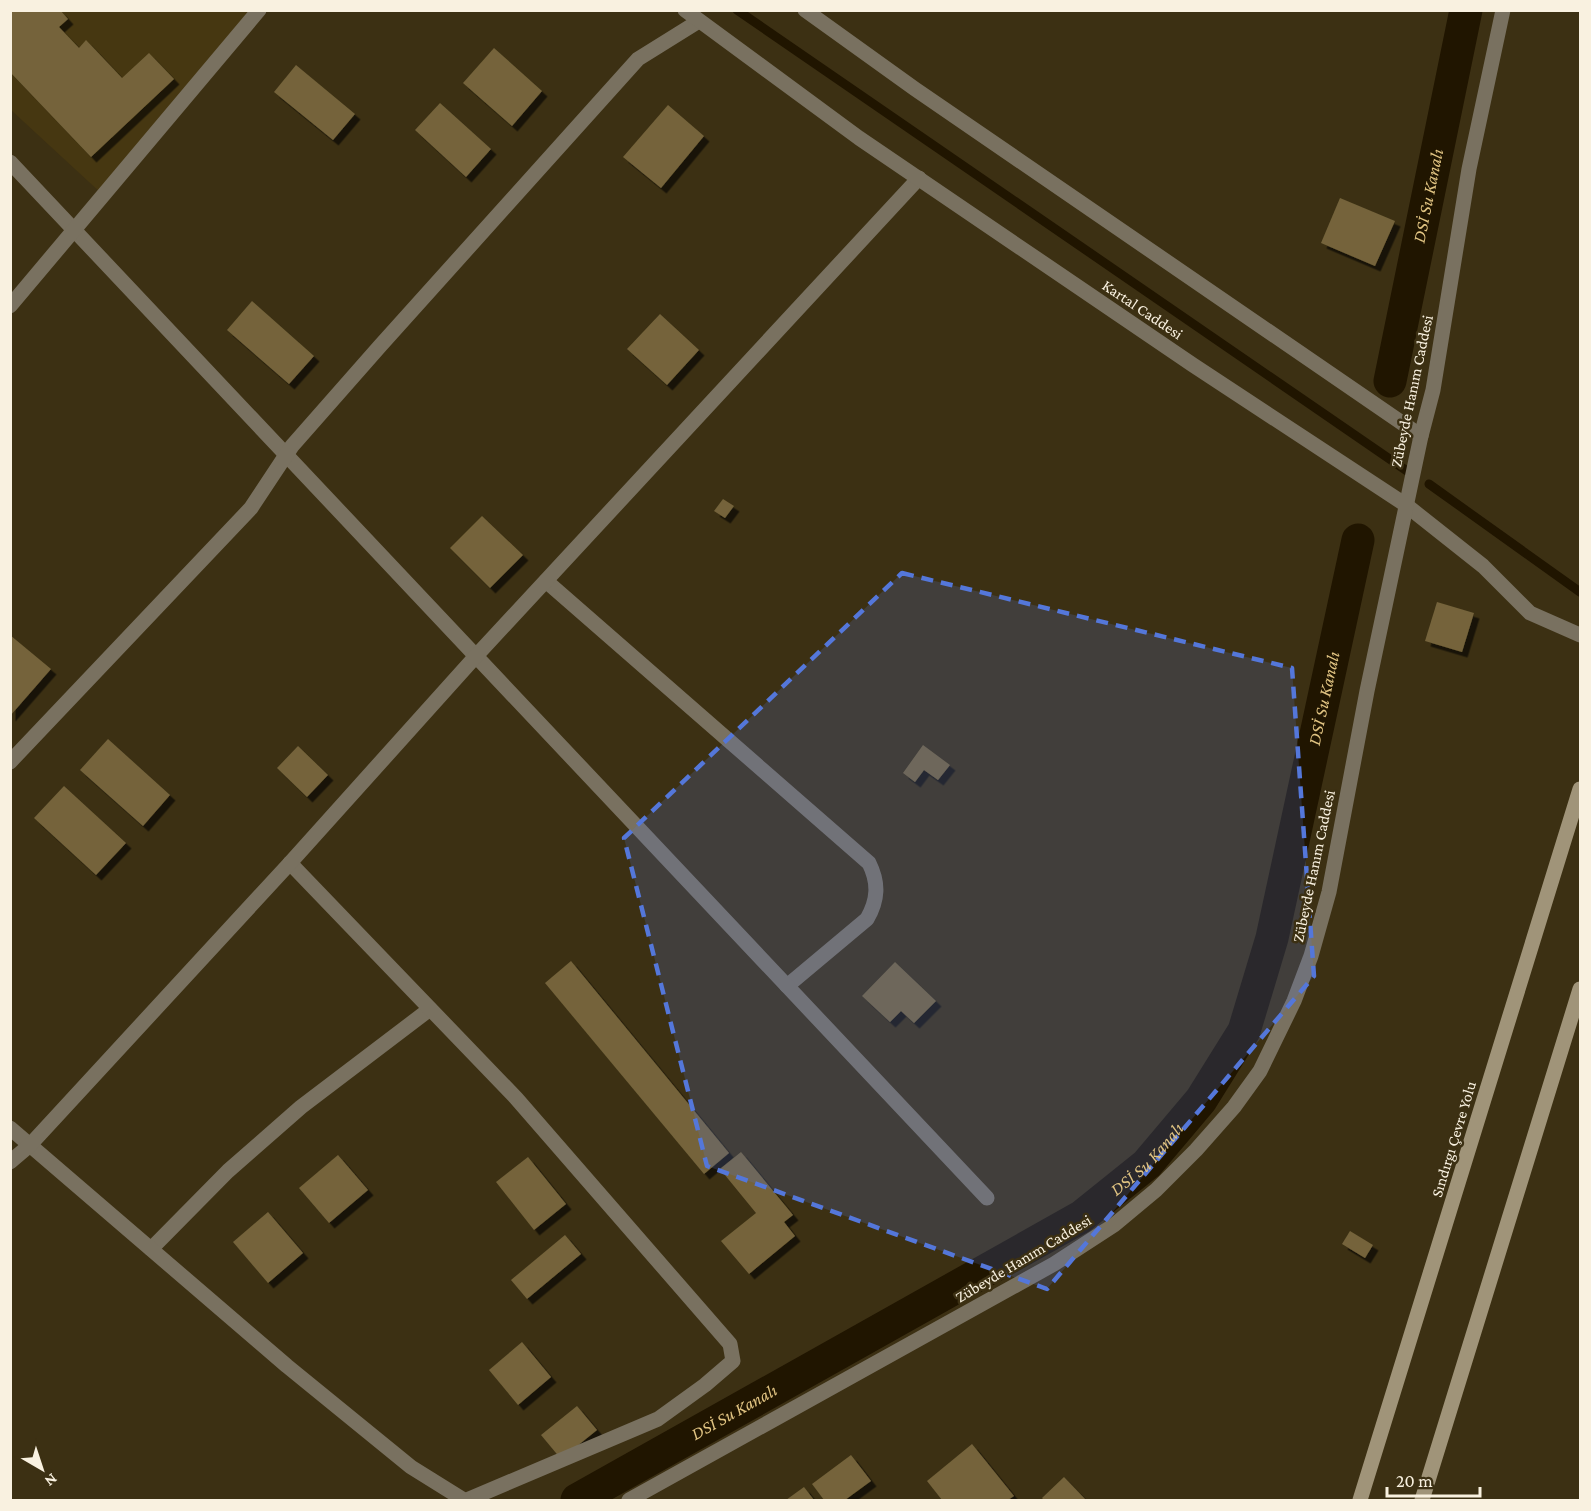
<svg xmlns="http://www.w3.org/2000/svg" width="1591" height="1511" font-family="'Crimson Pro',serif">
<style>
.built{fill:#463711}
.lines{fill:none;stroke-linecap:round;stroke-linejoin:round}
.stream{stroke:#201500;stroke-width:9}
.canal{stroke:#201500;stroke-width:33}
.building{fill:#74633b;filter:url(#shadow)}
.service{stroke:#797160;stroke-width:15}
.minor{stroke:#797160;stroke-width:15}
.tertiary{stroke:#797160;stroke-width:15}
.secondary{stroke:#a09479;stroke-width:15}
.marked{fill:#5477da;fill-opacity:0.2;stroke:#5477da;stroke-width:4.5;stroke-dasharray:12 8;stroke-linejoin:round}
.labels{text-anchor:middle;stroke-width:5;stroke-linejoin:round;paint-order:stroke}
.street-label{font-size:16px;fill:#f9f1e0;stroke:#3c3013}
.water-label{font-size:18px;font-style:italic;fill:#e1c482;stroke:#3c3013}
</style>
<defs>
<filter id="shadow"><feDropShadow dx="5.5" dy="5.5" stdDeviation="0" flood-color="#0009"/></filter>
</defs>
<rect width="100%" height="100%" fill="#3c3013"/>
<polygon class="built" points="10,11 264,11 102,194 11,110"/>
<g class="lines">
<g class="stream">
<polyline points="737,10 1407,471"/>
<polyline points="1429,484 1580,592"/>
</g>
<g class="canal">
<path id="s1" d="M1390,381L1466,10"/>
<path id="s2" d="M577,1500L1081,1217L1147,1164L1201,1100L1244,1031L1272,938L1358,540"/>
</g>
</g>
<g class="building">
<polygon points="10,10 60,10 68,19 59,27 79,48 86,40 122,78 149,53 174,79 91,157 10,72"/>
<polygon points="494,48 542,91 512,126 463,83"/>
<polygon points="296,65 355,114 333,140 274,92"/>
<polygon points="440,103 491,149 466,177 415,130"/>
<polygon points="668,105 704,136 661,188 623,157"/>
<polygon points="1340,198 1395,221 1375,266 1321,243"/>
<polygon points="252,301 314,356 289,384 227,330"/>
<polygon points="660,314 699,350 667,385 627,349"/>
<polygon points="723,499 734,506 725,518 714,511"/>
<polygon points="482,516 523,555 490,588 450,548"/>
<polygon points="1437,602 1474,613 1462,652 1425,641"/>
<polygon points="10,635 51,669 10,716"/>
<polygon points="108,739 170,795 143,826 80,770"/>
<polygon points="923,745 950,765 938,780 924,770 915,782 903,773"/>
<polygon points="298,746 328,775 307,797 277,768"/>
<polygon points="64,786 126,843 96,875 34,818"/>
<polygon points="571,961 729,1153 704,1174 545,983"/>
<polygon points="895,962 936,1001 914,1023 901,1011 890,1022 862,996"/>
<polygon points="741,1152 793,1215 784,1222 795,1236 749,1274 721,1241 756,1213 720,1169"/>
<polygon points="338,1155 368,1190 329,1223 299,1188"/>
<polygon points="528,1157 566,1204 534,1230 496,1182"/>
<polygon points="268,1212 303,1253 268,1283 233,1242"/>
<polygon points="1350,1231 1373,1245 1365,1258 1342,1244"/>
<polygon points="565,1235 581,1254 527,1299 511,1280"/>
<polygon points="522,1342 551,1377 518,1405 489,1370"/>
<polygon points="577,1406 597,1430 561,1459 541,1435"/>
<polygon points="972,1444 1014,1496 1008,1500 942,1500 927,1481"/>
<polygon points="851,1455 871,1481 845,1500 824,1500 812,1484"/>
<polygon points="1064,1477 1086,1500 1044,1500 1042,1498"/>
<polygon points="804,1487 814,1500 786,1500"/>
</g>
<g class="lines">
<g class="service">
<path d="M546,581L869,863C879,883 878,900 867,919L787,986"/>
<polyline points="151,1249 228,1171 301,1107 430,1009"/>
</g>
<g class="minor">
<polyline points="805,10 915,89 1421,436"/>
<polyline points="10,162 987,1198"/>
<polyline points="10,306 259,10"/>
<polyline points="10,762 251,508 292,446 380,346 638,59 699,21"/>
<polyline points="290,863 516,1098 730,1344 733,1361 705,1385 658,1419 467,1500"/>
<polyline points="10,1128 287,1366 411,1467 464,1500"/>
<polyline points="10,1162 30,1145 290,863 476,656 919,178"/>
</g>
<g class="tertiary">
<polyline points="685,10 859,138 1193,365 1406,505 1483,566 1530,613 1580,635"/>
<polyline points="629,1500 1054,1264 1114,1225 1156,1190 1196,1150 1234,1107 1260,1071 1294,1001 1311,956 1329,892 1367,691 1421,436 1433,390 1469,169 1503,10"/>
</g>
<g class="secondary">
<polyline points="1360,1500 1580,789"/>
<polyline points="1422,1500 1580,989"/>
</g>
</g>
<path class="marked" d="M902,573L1292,668L1314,976L1047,1289L707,1166L624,838Z"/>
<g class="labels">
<g class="street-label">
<text transform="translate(1143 309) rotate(34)" y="6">Kartal Caddesi</text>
<text transform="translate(1411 391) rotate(-78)" y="6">Zübeyde Hanım Caddesi</text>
<text transform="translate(1313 866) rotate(-78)" y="6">Zübeyde Hanım Caddesi</text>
<text transform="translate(1453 1139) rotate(-73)" y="6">Sındırgı Çevre Yolu</text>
<text transform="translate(1023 1258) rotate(-31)" y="6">Zübeyde Hanım Caddesi</text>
</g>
<g class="water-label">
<text dy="6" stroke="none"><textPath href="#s1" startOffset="189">DSİ Su Kanalı</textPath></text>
<text dy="6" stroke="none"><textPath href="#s2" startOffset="1170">DSİ Su Kanalı</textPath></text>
<text dy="6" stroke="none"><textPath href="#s2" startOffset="666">DSİ Su Kanalı</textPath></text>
<text dy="6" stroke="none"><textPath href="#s2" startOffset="180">DSİ Su Kanalı</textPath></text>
</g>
</g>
<rect width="1591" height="1511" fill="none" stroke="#f9f1e0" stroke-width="24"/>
<g transform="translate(42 1469) rotate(141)" stroke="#3c3013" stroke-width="4.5" paint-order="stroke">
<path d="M0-4.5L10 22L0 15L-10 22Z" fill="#f9f1e0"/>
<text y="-9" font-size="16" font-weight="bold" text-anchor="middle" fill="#f9f1e0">N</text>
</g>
<path d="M1387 1487v9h93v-9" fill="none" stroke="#f9f1e0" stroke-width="3"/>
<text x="1396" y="1487" font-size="18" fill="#f9f1e0" stroke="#3c3013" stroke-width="4.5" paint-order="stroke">20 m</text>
</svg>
